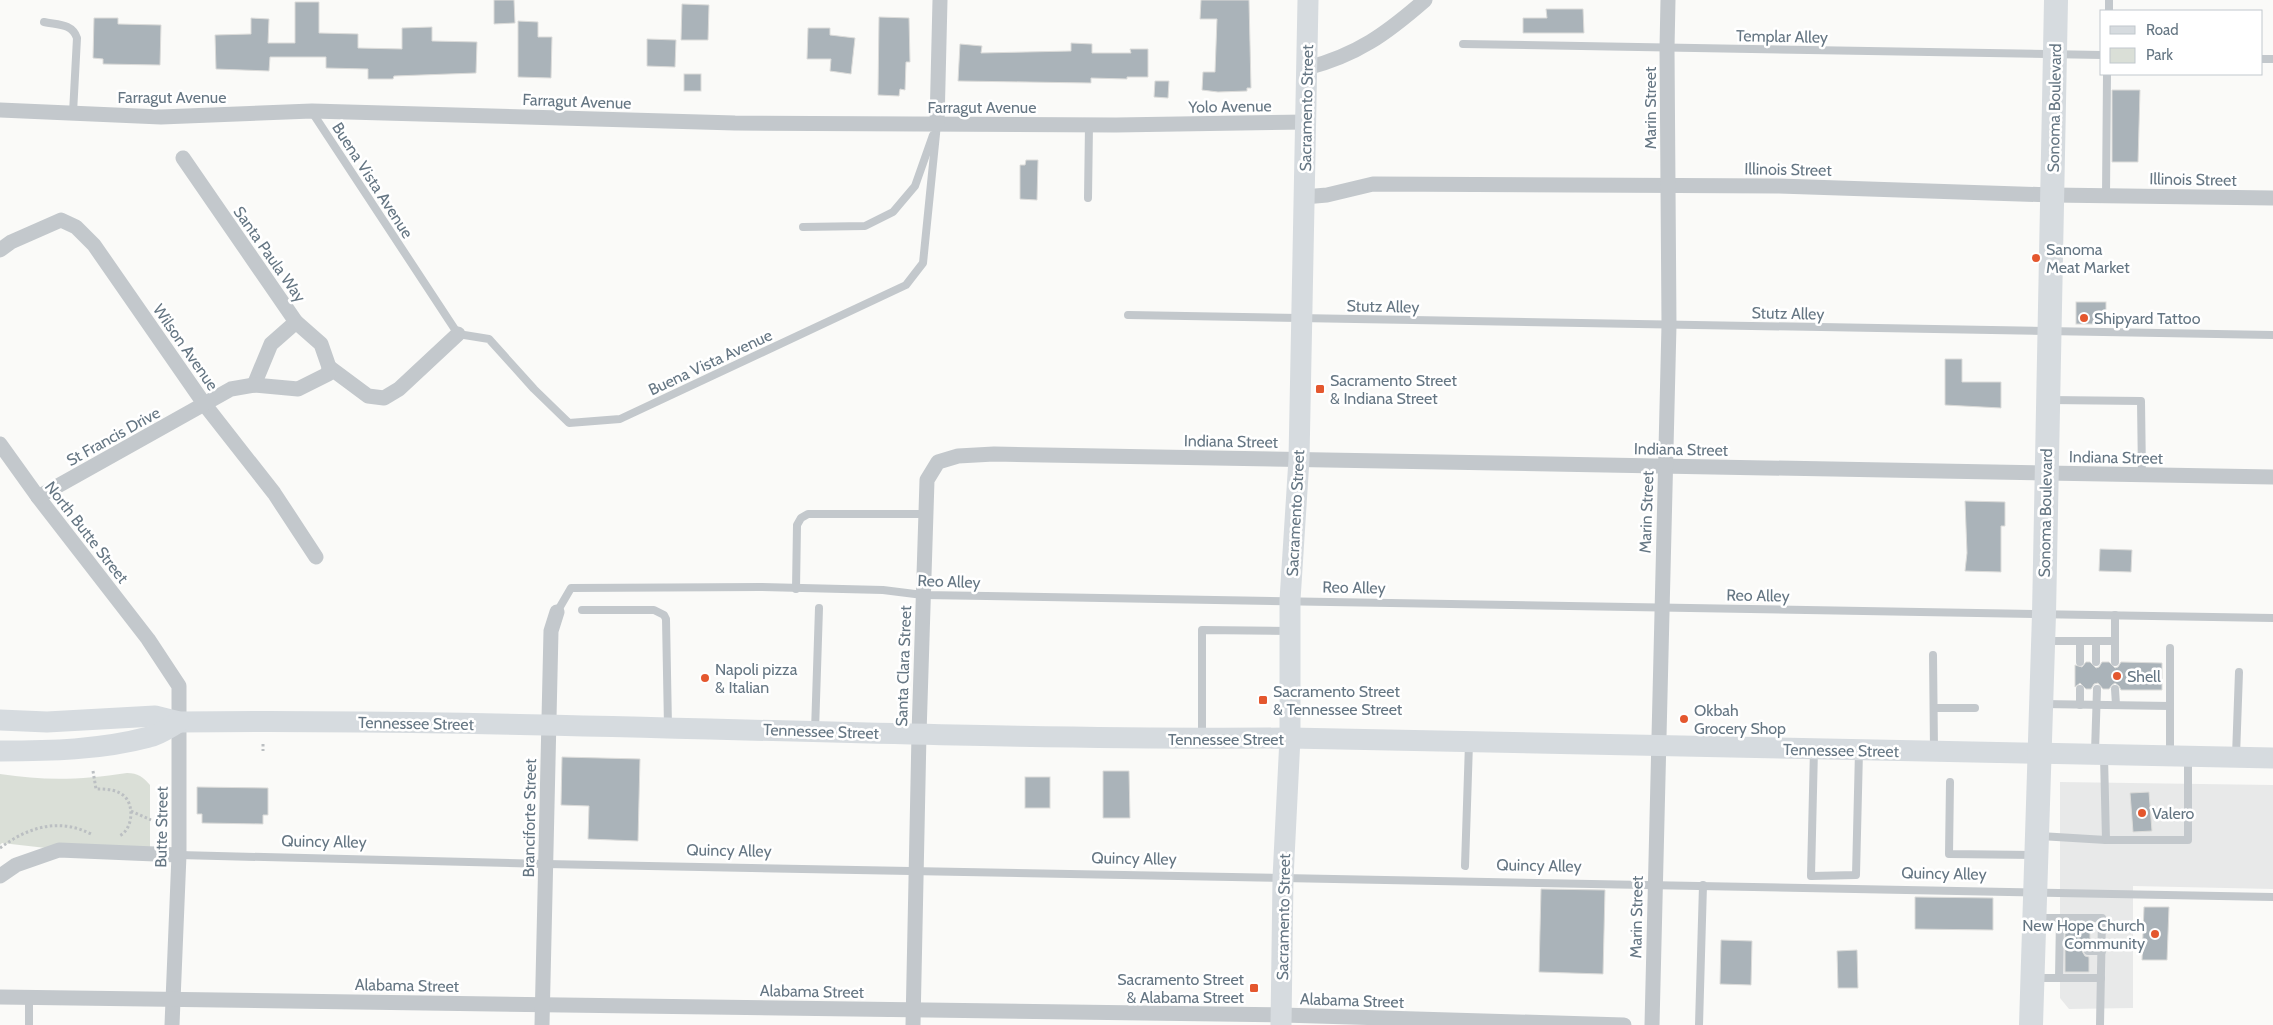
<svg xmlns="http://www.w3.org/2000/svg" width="2273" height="1025" font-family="Cabin,sans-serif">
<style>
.built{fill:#e8e9e9}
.green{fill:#dadfd7}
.building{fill:#aab3b9;stroke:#dcdcda}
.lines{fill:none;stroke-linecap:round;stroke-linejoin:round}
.path{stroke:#bbbfc2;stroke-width:3;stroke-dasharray:2.5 2.5;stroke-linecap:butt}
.service{stroke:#c3c8cc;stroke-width:8}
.minor{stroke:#c3c8cc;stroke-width:15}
.secondary{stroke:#d6dbdf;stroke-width:21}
.primary{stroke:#d6dbdf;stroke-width:24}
.poi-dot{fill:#e4572e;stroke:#fff;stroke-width:2}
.labels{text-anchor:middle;stroke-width:5;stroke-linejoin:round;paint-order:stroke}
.street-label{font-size:16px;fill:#657683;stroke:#fff}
.poi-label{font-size:16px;fill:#657683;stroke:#fff;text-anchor:start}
</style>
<rect width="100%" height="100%" fill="#fafaf8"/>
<polygon class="built" points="2060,782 2273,785 2273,889 2133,886 2133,1008 2069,1009 2060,998"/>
<path class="green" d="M127,773C138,773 143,777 150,785V852L46,848L2,843L0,845V774C45,781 81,780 127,773Z"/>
<g class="building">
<polygon points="494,0 514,0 515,23 494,24"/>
<polygon points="1201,0 1249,0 1251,88 1247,88 1247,91 1218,92 1202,90 1203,72 1215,72 1217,19 1200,19"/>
<polygon points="295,2 319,2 319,33 358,34 358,48 402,49 402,28 432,27 432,41 477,42 476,73 394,76 393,79 368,79 368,69 326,68 326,57 270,57 269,71 216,69 215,35 251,34 251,18 269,19 268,43 295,43"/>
<polygon points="682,4 709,5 708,40 681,40"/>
<polygon points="1546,9 1583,9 1584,33 1523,33 1523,18 1547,18"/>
<polygon points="879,17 909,18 910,62 906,62 905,90 900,89 899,96 878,95"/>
<polygon points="94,18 118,18 118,24 161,25 160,65 103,64 103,59 93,58"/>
<polygon points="518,21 538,22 538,37 552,37 551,78 518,77"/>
<polygon points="808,28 830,28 830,35 855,38 851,74 830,71 831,59 807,59"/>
<polygon points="647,39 676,40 675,67 647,66"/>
<polygon points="1071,43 1092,44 1092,53 1131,53 1130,49 1148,49 1148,77 1127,77 1127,79 1091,78 1091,83 958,81 960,44 982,46 981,53 1071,51"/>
<rect x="684" y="74" width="17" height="17"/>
<polygon points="1155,81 1169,81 1168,98 1154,97"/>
<polygon points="2112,90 2140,90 2138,162 2112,162"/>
<polygon points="1026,160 1038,160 1037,200 1020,199 1020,165 1025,165"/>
<rect x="2076" y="302" width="30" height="22"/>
<polygon points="1945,359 1962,359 1962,382 2001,382 2001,408 1945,405"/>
<polygon points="1965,501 2005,502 2005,526 2001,526 2001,572 1965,571 1967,553"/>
<polygon points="2100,549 2132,550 2131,572 2099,571"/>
<polygon points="2086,662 2090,662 2096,668 2099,667 2102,662 2109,662 2115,668 2118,667 2121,662 2162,663 2162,690 2121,690 2119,686 2115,683 2112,685 2109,689 2103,689 2098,683 2094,684 2091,689 2086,689 2080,683 2075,687 2075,665 2082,667"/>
<polygon points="562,757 640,759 638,841 588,839 589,806 561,805"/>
<polygon points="1103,771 1129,771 1130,818 1103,818"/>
<rect x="1025" y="777" width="25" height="31"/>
<polygon points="197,787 268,788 268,815 263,815 263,824 202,823 202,814 197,814"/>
<polygon points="2149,792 2152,831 2133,832 2130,793"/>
<polygon points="1541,889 1605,890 1603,974 1539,972"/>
<polygon points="1915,897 1993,898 1993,930 1915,929"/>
<polygon points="2144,907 2169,907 2167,960 2142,960"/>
<polygon points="2065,927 2090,927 2090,945 2085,946 2082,951 2085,956 2089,957 2089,972 2065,972"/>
<polygon points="1721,940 1752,941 1751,985 1720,984"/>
<polygon points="1857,950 1858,988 1838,988 1837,951"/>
</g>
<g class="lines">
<g class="path">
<polyline points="263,744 263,751"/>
<path d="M93,771L96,789C105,789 115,789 123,795C135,804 133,830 119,836"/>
<polyline points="131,811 151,820"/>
<path d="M0,848C28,827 60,817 93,835"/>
</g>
<g class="service">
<polyline points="2109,0 2109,11"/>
<path d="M44,22C57,25 72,23 77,38L73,113"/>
<polyline points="1463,44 2102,55"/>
<polyline points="2262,59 2273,59"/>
<polyline points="312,112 458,334 489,339 534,389 569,423 620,419 906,285 923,263 937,124"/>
<polyline points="2106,196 2107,74"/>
<polyline points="1088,198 1089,125"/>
<polyline points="803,227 865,226 893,212 915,186 933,135"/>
<polyline points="1128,315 2273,335"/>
<polyline points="2050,400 2141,401 2142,475"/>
<polyline points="796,589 797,525 801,518 808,514 926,514"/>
<polyline points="582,610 654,610 664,615 666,619 668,727"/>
<polyline points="557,612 571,588 760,587 883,590 923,595 2273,618"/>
<polyline points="2045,641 2115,641"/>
<polyline points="2080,641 2080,662"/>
<polyline points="2096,641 2096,662"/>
<polyline points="2170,648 2170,753"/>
<polyline points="1933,655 1934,750"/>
<polyline points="2115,662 2115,615"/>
<polyline points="2115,689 2116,705"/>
<polyline points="2043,704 2170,706"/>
<polyline points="2080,705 2080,689"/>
<polyline points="1934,708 1975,708"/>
<polyline points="815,731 819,608"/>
<polyline points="1202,736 1202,630 1289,631"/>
<polyline points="1814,749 1811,876 1856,875 1859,751"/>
<polyline points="2095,752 2097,689"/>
<polyline points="2236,756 2239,672"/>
<polyline points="1950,782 1949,854 2034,855"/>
<polyline points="2040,836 2106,840 2104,756"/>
<polyline points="2106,840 2188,840 2188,758"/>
<polyline points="179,855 546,864 2273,897"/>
<polyline points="1465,866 1469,743"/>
<polyline points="2036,918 2102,918 2100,1025"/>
<polyline points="2088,951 2102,951"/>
<polyline points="2035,978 2101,978"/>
<polyline points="2059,978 2060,918"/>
<polyline points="29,1025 29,997"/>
<polyline points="1699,1025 1703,885"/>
</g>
<g class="minor">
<path d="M1307,68C1357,55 1386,34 1425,0"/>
<polyline points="0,110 161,117 312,111 735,123 1116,125 1306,122"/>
<polyline points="937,124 940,0"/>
<polyline points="1304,197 1327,195 1373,184 1779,186 2052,195 2273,198"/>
<polyline points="0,250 11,242 61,220 76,227 94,245 205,405 274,493 316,557"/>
<polyline points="329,367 368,396 384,398 399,389 458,334"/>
<polyline points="254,385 271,344 296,322"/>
<polyline points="0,444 38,497 148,639 179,686 179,855 172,1025"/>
<polyline points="38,497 231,389 254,385 298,389 328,374 329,367 321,344 296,322 183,158"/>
<polyline points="0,876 16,865 59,850 179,855"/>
<polyline points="0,997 1282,1015 1624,1025"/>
<polyline points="542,1025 551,631 557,612"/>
<polyline points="913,1025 919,734 927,480 938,462 958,456 994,454 2273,477"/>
<polyline points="1652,1025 1669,325 1667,48 1668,0"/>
</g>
<g class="secondary">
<path d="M0,720L47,722L155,716L179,722C550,718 920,741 1290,738L2273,758"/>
<path d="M0,751C50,751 100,750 149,737C159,735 170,727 179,722"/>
<polyline points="1281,1025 1283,878 1290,738 1290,600 1299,459 1308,0"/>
</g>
<polyline class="primary" points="2031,1025 2044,614 2056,0"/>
</g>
<g class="poi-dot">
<circle cx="2036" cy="258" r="5"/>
<circle cx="2084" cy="318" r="5"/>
<rect x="1315" y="384" width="10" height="10" rx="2.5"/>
<circle cx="2117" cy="676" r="5"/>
<circle cx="705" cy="678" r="5"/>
<rect x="1258" y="695" width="10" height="10" rx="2.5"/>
<circle cx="1684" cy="719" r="5"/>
<circle cx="2142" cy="813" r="5"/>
<circle cx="2155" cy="934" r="5"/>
<rect x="1249" y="983" width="10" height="10" rx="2.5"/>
</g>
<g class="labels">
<g class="street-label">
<text transform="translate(1782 36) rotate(1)" y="6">Templar Alley</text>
<text x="172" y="103">Farragut Avenue</text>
<text transform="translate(577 101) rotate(2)" y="6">Farragut Avenue</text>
<text transform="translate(1230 106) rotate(-1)" y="6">Yolo Avenue</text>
<text x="982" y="113">Farragut Avenue</text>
<text transform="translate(1306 108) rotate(-89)" y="6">Sacramento Street</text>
<text transform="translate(1650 108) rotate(-90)" y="6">Marin Street</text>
<text transform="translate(2054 108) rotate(-89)" y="6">Sonoma Boulevard</text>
<text transform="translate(1788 169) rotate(1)" y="6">Illinois Street</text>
<text transform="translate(2193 179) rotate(1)" y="6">Illinois Street</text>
<text transform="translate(373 180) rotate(57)" y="6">Buena Vista Avenue</text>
<text transform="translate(270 254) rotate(55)" y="6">Santa Paula Way</text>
<text transform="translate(1383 306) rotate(1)" y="6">Stutz Alley</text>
<text transform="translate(1788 313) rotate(1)" y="6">Stutz Alley</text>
<text transform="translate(186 347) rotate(55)" y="6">Wilson Avenue</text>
<text transform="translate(710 362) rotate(-25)" y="6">Buena Vista Avenue</text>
<text transform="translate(113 436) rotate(-29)" y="6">St Francis Drive</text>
<text transform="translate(1231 441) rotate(1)" y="6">Indiana Street</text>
<text transform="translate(1681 449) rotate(1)" y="6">Indiana Street</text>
<text transform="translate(2116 457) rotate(1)" y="6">Indiana Street</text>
<text transform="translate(1646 512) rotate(-88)" y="6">Marin Street</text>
<text transform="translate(1295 513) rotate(-87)" y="6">Sacramento Street</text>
<text transform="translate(2045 513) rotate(-89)" y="6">Sonoma Boulevard</text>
<text transform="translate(87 532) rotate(52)" y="6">North Butte Street</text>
<text transform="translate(949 581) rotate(2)" y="6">Reo Alley</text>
<text transform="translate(1354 587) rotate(1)" y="6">Reo Alley</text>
<text transform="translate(1758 595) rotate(1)" y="6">Reo Alley</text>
<text transform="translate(903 666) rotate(-88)" y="6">Santa Clara Street</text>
<text transform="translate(416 723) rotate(1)" y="6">Tennessee Street</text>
<text transform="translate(821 731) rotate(2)" y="6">Tennessee Street</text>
<text x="1226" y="745">Tennessee Street</text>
<text transform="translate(1841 750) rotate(1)" y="6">Tennessee Street</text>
<text transform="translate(529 818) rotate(-89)" y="6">Branciforte Street</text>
<text transform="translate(161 827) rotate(-89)" y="6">Butte Street</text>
<text transform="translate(324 841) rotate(1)" y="6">Quincy Alley</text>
<text transform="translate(729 850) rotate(1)" y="6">Quincy Alley</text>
<text transform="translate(1134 858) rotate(1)" y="6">Quincy Alley</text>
<text transform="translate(1539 865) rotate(1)" y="6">Quincy Alley</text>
<text transform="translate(1944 873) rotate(1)" y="6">Quincy Alley</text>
<text transform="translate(1283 917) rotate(-89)" y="6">Sacramento Street</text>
<text transform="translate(1636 917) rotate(-89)" y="6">Marin Street</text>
<text transform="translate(407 985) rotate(1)" y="6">Alabama Street</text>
<text transform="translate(812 991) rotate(1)" y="6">Alabama Street</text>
<text transform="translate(1352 1000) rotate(2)" y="6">Alabama Street</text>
</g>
<g class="poi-label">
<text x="2046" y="255">Sanoma<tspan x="2046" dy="18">Meat Market</tspan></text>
<text x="2094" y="324">Shipyard Tattoo</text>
<text x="1330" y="386">Sacramento Street<tspan x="1330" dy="18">&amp; Indiana Street</tspan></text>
<text x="715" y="675">Napoli pizza<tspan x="715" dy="18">&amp; Italian</tspan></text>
<text x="2127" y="682">Shell</text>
<text x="1273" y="697">Sacramento Street<tspan x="1273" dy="18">&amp; Tennessee Street</tspan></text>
<text x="1694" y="716">Okbah<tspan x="1694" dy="18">Grocery Shop</tspan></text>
<text x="2152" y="819">Valero</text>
<text x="2145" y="931" text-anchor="end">New Hope Church<tspan x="2145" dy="18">Community</tspan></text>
<text x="1244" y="985" text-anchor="end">Sacramento Street<tspan x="1244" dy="18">&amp; Alabama Street</tspan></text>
</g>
</g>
<rect x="2100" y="10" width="162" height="65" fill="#ffffff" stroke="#c1c8cd"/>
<rect x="2110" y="26" width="25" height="8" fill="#d6dbdf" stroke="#c1c8cd"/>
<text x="2146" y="35" font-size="15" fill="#657683">Road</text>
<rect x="2110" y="48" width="25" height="15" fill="#dadfd7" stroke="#c1c8cd"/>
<text x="2146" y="60" font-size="15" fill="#657683">Park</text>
</svg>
